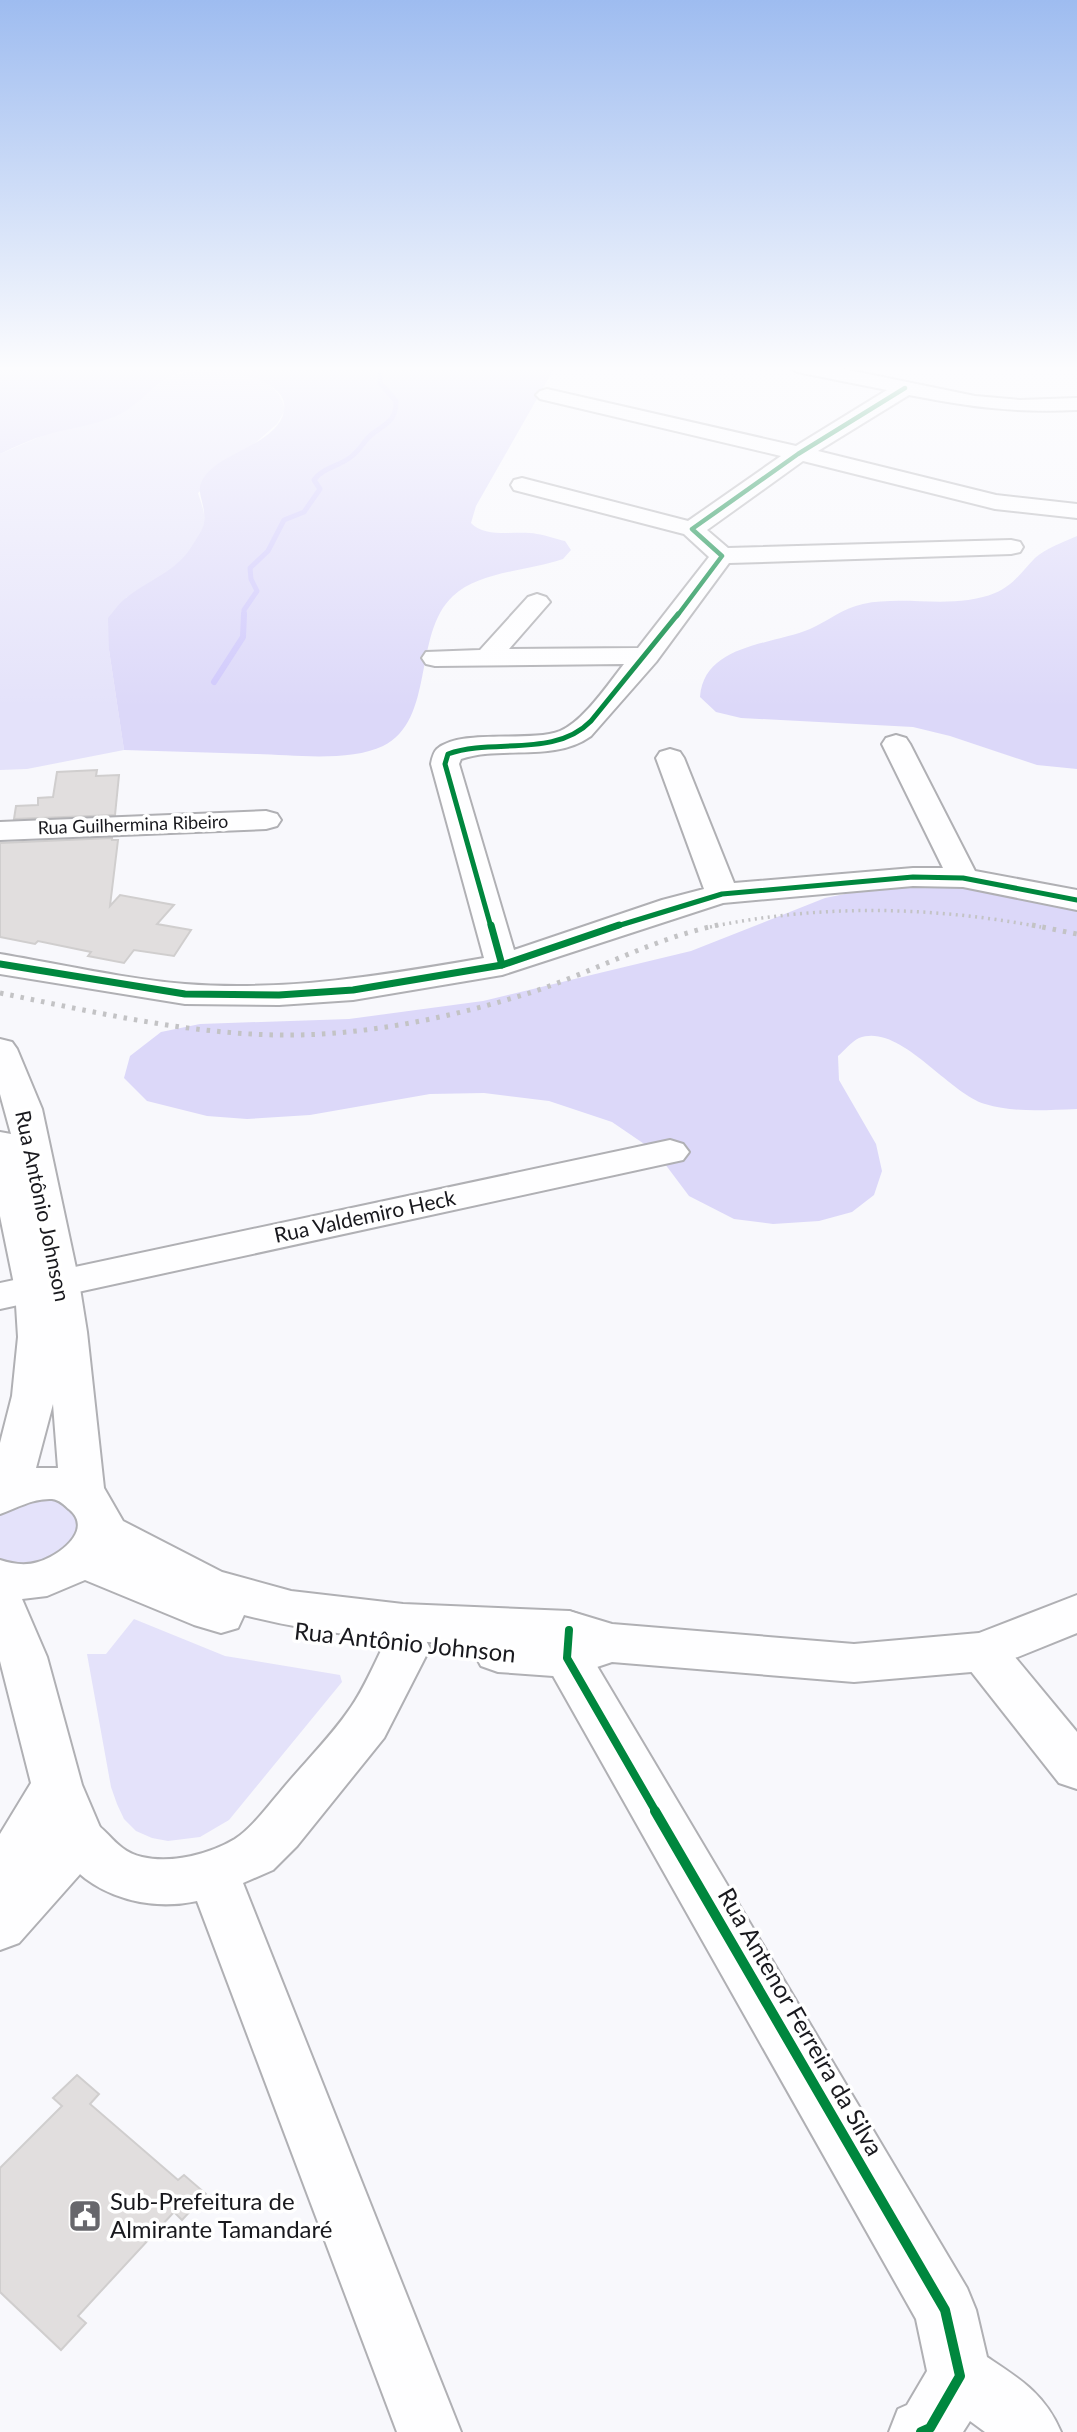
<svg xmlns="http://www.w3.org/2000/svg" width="1077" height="2432" font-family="Lato,sans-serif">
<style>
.green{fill:#e4e2fa}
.forest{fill:#dcd8f9}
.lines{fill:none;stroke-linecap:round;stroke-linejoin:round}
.stream-far1{stroke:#cfc8fc;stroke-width:5}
.stream{stroke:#cfc8fc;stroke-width:6}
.building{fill:#e1dede;stroke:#d0cece;stroke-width:2}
.minor-casing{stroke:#b0b0b4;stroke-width:4}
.major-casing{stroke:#b0b0b4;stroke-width:4}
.minor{fill:#fefeff;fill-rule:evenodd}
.major{fill:#fefeff;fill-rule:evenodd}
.rail-far1{stroke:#c3c3c5;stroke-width:3.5;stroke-dasharray:2 4.5;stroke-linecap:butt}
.rail{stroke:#c3c3c5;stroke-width:5;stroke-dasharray:3.5 7;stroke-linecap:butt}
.cycleway-far4-casing{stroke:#fff;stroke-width:7}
.cycleway-far3-casing{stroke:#fff;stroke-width:9}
.cycleway-far2-casing{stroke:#fff;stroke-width:11}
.cycleway-far1-casing{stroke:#fff;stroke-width:12}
.cycleway-casing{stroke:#fff;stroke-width:15}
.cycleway-far4{stroke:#00873e;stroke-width:4.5}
.cycleway-far3{stroke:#00873e;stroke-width:5}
.cycleway-far2{stroke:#00873e;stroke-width:7}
.cycleway-far1{stroke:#00873e;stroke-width:8}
.cycleway{stroke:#00873e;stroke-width:10}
.labels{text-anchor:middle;stroke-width:7;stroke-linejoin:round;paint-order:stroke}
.far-street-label{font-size:18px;fill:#19191e;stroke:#fff}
.street-label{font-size:21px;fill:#19191e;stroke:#fff}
.near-street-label{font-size:24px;fill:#19191e;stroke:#fff}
.near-poi-label{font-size:24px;fill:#19191e;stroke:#fff;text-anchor:start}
</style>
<rect width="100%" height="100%" fill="#f8f8fc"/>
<g class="green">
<path d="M194,370C225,370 278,371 285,410L277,424L198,493C201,503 206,514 204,525C195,560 154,581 126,598L109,650L124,750L27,769L0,770V454L157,386L168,377Z"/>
<path d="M27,1499C56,1499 62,1497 80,1520L76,1541C51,1558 31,1576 0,1559V1514Z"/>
<polygon points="134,1619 225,1656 340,1675 342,1682 229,1820 200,1837 168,1841 152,1838 136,1831 124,1819 117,1804 111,1787 87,1654 106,1654"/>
</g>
<g class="forest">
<path d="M0,367H555L476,506L471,523C486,539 516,530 537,534C546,535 556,539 565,541L571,550L563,559C529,571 480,571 453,596C412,634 436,720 383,746C350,762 293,755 257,754C212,753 168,751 124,750L109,650L108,618C114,611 119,603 126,598C148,580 176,572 192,546C196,539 203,530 204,523C207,496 187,489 215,466C235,450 279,439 284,411C291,374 204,366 181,372C155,380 140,406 116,416C95,425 71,428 49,434C32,439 16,446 0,454Z"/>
<path d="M1077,536V769L1037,765L950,736L913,727L741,718L716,712L700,697C704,644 772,645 810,629C828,621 843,608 863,604C905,595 954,610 995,593C1013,586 1022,571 1035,558C1046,548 1064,542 1077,536Z"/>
<path d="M970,883L1077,905V1109C1046,1110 1015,1113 985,1104C948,1093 899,1022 859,1038C852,1041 844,1051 838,1056L839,1080L876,1144L882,1171L874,1195L852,1212L819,1221L773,1224L734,1219L689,1196L656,1152L612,1122L549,1101L484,1093L430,1094L310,1115L247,1119L207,1116L147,1101L124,1078L130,1056L161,1032L200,1024L349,1019L483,1001L691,951L825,898L885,886Z"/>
</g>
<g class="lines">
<path class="stream-far1" d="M244,616V610L257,591L251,579L250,568L268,551L284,520L304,512L320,489L314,480C323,467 341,466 352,456C360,450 364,441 371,435C386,423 396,422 396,401L380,383V367"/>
<polyline class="stream" points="214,682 243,637 244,614"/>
</g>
<g class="building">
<polygon points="97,770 96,776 119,775 115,815 14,819 16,806 38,805 38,798 53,797 57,772"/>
<polygon points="112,838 112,840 118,840 110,906 120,895 174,905 157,924 191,930 174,956 134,950 124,963 88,956 91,952 38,941 35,944 0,937 0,843"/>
<polygon points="77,2075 99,2094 90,2104 178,2180 184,2175 206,2194 182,2220 174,2212 78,2316 86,2323 61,2350 0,2292 0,2168 62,2106 53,2098"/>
</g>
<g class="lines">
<defs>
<g id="minor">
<path d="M792,367H834L975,396L1020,400L1077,398V410C1013,413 971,407 909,395L818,451L996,495L1077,504V518L995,509L803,461L707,530L728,548L1011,540L1020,542L1023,547L1020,552L1011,554L729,563L656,662L591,736C553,763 502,745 461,759L459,764L514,950L662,900L704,889L656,758L660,752L670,749L680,752L684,758L734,883L913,868H943L882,744L886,738L896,735L906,738L910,744L975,871L1077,890V910L963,887L913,886L723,903L502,975L353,1000L279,1005L185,1004L0,974V954C60,964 125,979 185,984C286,992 385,975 484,958L431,764C432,759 433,753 437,749C461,728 529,743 560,731C583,722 609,683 624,664L435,666L426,664L422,658L426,652L480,650L528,597L537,594L546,597L550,602L509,649L638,648L709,557L684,534L514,490L511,485L514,480L522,478L688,521L781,456L540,399L536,395L540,391L547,389L796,446L887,390L802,373L795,371Z"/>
<polygon points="266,811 277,814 281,820 277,826 266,829 0,840 0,822"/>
<polygon points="670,1140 683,1144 689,1152 683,1160 0,1309 0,1283"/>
<path d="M569,1611L586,1617L593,1630L591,1656L967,2288L976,2310L987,2357C1020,2379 1045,2394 1061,2432H985L970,2421L963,2432H889L898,2409L907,2405L927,2371L916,2319L543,1658L545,1630L552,1617Z"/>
<path d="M406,1629L423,1635L430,1648L384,1738L297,1846L273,1870L243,1883L461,2432H397L197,1901C142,1913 78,1892 53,1839L61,1823C107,1807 103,1848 142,1857C172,1864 210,1854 235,1839C252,1828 267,1807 280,1792C302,1765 329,1739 349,1710C365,1688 376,1659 389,1635Z"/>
<polygon points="983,1633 1000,1639 1077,1732 1077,1789 1059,1783 966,1665 959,1652 966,1639"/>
</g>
<path id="major" d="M0,1039L12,1042L17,1049L42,1109L79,1282L87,1332L104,1488L123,1521L222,1572L291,1591L403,1604L569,1611L612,1624L854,1644L979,1633L1077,1595V1633L983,1671L854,1682L612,1662L567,1677L498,1672L481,1666L474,1653L478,1645C399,1641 321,1635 244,1615L238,1628L221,1633L194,1625L85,1580L47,1596L22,1599L47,1657L82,1785L105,1839L97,1855L19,1943L0,1950V1834L31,1783L0,1661V1560C12,1564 26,1566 38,1562C57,1557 94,1531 70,1510C64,1505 60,1500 52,1499C33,1498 17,1508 0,1514V1443L12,1396L18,1337L15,1289L0,1216V1132L11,1134L0,1094ZM53,1404L58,1468H36Z"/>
</defs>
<use href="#minor" class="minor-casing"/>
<use href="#major" class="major-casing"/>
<use href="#minor" class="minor"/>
<use href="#major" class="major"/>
<path class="rail-far1" d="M710,927C821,904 930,906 1041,927"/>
<g class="rail">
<polyline points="1032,925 1077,934"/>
<path d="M0,993C110,1015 224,1043 336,1033C396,1028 456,1015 513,998C583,978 647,940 718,925"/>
</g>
<defs>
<polyline id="cycleway-far4" points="677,616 722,556 692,529 798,454 905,388"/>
<g id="cycleway-far3">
<path d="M491,927L445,764L448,754C493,738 555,758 591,721L678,614"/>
<polyline points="614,927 722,894 913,877 963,878 1077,900"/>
</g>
<g id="cycleway-far2">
<polyline points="491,925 502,965"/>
<polyline points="0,964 185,994 279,995 353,990 502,965 619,925"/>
</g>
<polyline id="cycleway-far1" points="569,1630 567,1658 656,1812"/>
<polyline id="cycleway" points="655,1811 945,2310 960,2376 930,2428 921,2432"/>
</defs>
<use href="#cycleway-far4" class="cycleway-far4-casing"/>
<use href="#cycleway-far3" class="cycleway-far3-casing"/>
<use href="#cycleway-far2" class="cycleway-far2-casing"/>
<use href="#cycleway-far1" class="cycleway-far1-casing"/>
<use href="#cycleway" class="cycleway-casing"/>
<use href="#cycleway-far4" class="cycleway-far4"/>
<use href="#cycleway-far3" class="cycleway-far3"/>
<use href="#cycleway-far2" class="cycleway-far2"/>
<use href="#cycleway-far1" class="cycleway-far1"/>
<use href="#cycleway" class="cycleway"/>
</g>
<linearGradient id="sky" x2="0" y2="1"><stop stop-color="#9ebcf0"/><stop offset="0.52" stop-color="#fcfcfe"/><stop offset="1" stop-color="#fcfcfe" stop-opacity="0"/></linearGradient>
<rect width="1077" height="708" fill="url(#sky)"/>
<defs>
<symbol id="civic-square" viewBox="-11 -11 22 22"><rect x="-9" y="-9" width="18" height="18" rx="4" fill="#67676c" stroke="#fff"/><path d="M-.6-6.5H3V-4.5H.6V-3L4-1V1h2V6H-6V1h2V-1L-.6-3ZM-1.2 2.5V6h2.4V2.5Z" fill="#fff"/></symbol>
</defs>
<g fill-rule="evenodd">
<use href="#civic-square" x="66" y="2197" width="38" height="38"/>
</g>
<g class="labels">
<g class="far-street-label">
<text transform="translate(133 825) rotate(-2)" y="6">Rua Guilhermina Ribeiro</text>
</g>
<g class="street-label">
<text transform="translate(42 1206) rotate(78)" y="7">Rua Antônio Johnson</text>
<text transform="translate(365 1217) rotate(-12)" y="7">Rua Valdemiro Heck</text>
</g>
<g class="near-street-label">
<text transform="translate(405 1643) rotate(6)" y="8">Rua Antônio Johnson</text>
<text transform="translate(800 2022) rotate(60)" y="8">Rua Antenor Ferreira da Silva</text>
</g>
<g class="near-poi-label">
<text x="110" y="2210">Sub-Prefeitura de<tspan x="110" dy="28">Almirante Tamandaré</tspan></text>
</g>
</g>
</svg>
